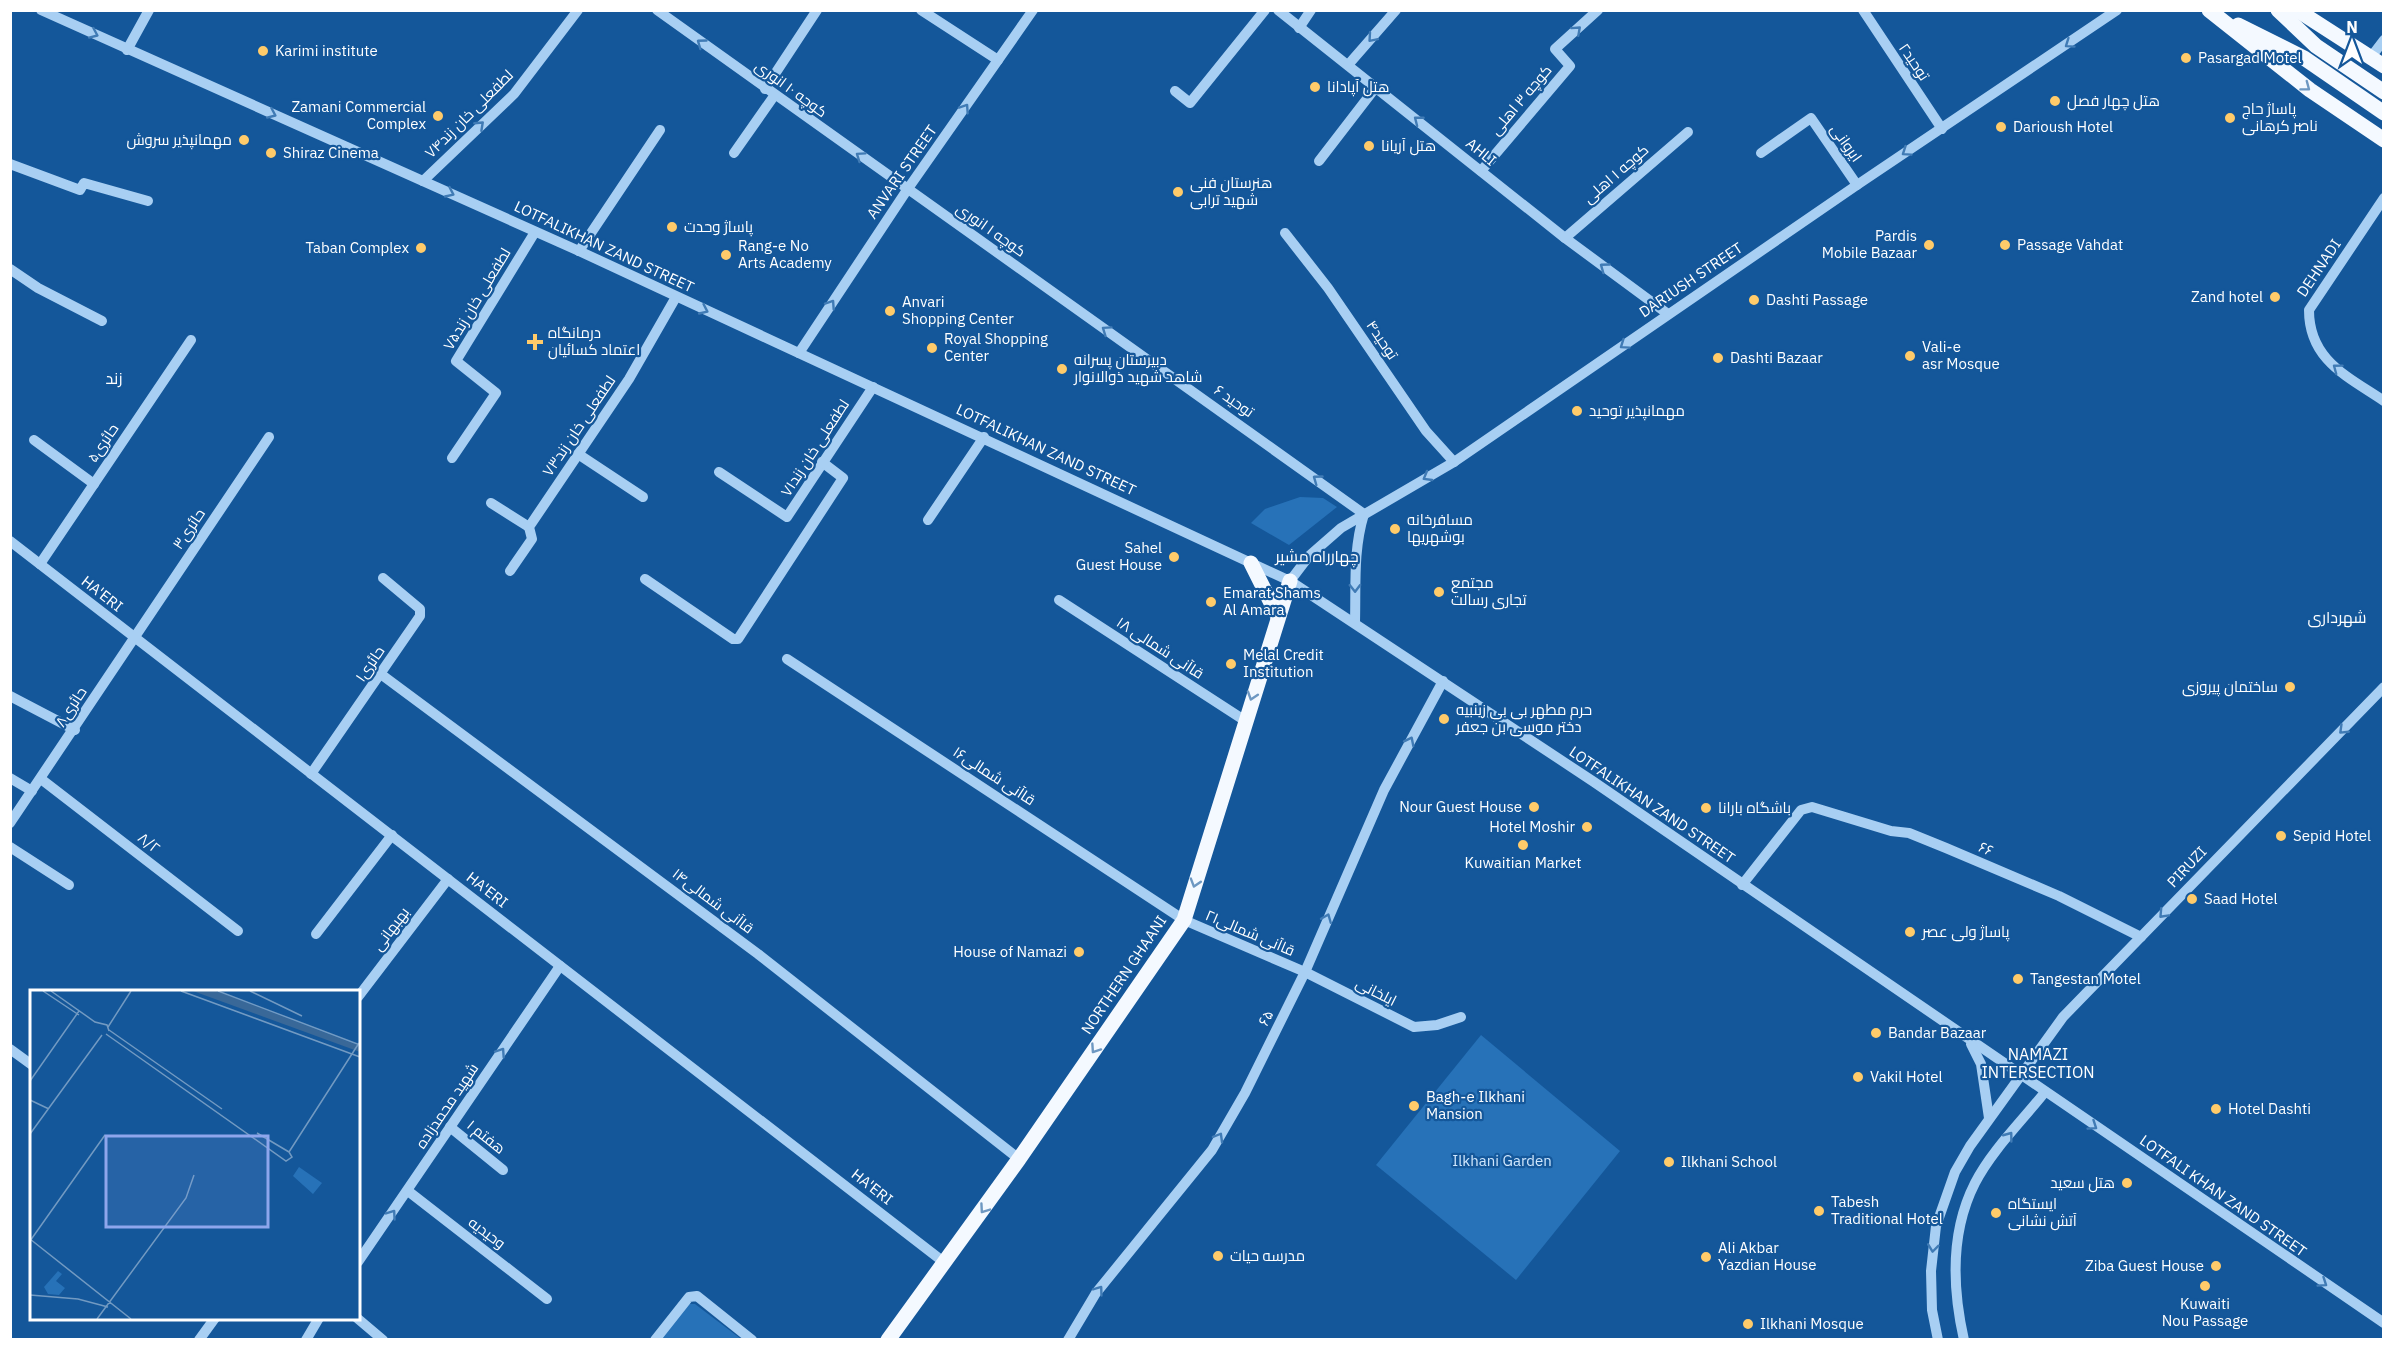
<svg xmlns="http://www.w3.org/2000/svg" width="2394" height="1350" font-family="'IBM Plex Sans',Cairo,sans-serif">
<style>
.green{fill:#2772b8}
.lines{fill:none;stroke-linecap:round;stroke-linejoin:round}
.minor{stroke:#a8cff3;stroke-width:10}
.major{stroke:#f4f9ff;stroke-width:15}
.oneway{stroke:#407bb5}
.oneway2{stroke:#6e98c2}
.poi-dot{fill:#ffcb6a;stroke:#14579a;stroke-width:2}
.labels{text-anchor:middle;stroke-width:4.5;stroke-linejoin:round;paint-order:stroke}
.poi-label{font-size:15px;fill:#fff;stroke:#14579a;text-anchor:start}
.street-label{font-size:15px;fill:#fff;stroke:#14579a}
.park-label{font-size:15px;fill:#d0e7fd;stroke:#14579a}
.neighbourhood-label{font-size:16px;fill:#fff;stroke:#14579a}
.inset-road{fill:none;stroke:#729ac2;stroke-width:1.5}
.view{fill:#8ea6ec;fill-opacity:0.15;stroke:#8ea6ec;stroke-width:3}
.inset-edge{fill:none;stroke:#fff;stroke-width:3}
</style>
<rect width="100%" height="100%" fill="#14579a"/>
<g class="green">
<polygon points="1300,497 1323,498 1337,507 1289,545 1251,523 1265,509"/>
<polygon points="1481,1035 1620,1151 1516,1280 1376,1165"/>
<polygon points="688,1304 695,1304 741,1339 660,1340"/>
</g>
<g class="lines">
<g class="minor">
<polyline points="41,10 579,251 1290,581 1594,782 2384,1323"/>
<path d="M657,10L1364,514C1353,550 1356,585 1355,622"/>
<polyline points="921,10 998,60"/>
<polyline points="1278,10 1565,238 1668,314"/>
<polyline points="1863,10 1942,129"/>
<polyline points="1299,28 1311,10"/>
<polyline points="127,50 149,10"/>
<polyline points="2371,57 2384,40"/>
<polyline points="1348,65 1396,10"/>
<polyline points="765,89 817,10"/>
<polyline points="1175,91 1190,103 1265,10"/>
<polyline points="734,153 774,96"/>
<polyline points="1761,153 1811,118 1857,185"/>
<polyline points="1319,161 1376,87"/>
<polyline points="10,164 80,190 84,183 148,201"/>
<polyline points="1481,171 1570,66 1555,49 1598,10"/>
<polyline points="423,181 514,94 578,10"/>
<path d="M2384,198L2309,310C2309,360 2347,376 2384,401"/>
<polyline points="1285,233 1328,288 1426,431 1454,462"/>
<polyline points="1565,238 1688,132"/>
<polyline points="579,251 660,130"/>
<polyline points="10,269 38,288 102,321"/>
<polyline points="799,353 907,190 1033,10"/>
<polyline points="34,440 94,484"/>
<polyline points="578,454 643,497"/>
<polyline points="452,458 496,393 456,361 535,232"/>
<polyline points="719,472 787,517 873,387"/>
<polyline points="491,503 529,527"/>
<polyline points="928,520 984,437"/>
<polyline points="10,541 945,1263"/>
<polyline points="40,564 191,340"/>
<polyline points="510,571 532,539 529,527 629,379 676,297"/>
<polyline points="645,579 733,639 738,639 843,478 822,462"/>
<polyline points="1290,581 1309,556 1341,528 1454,462 1857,185 2117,10"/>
<polyline points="1059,600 1244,720"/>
<polyline points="787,659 1184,920 1305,972 1414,1027 1437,1025 1461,1017"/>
<polyline points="382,675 758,954 1019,1159"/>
<polyline points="10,696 75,730"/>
<polyline points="311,774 420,616 420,609 383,578"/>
<polyline points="10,778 32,791"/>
<polyline points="41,779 238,931"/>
<polyline points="10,823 269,437"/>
<polyline points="10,847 69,885"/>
<polyline points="1742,885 1801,810 1812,807 1891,831 1909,833 1946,848 2059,896 2141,937"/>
<polyline points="316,934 392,835"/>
<polyline points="358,997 448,879"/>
<polyline points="1971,1044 1981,1064 1989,1118"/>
<polyline points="10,1049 32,1065"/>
<polyline points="450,1127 503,1170"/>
<polyline points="408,1191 547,1299"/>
<polyline points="358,1262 560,966"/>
<polyline points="357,1318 383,1340"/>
<polyline points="199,1340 215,1318"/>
<polyline points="306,1340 319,1318"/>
<polyline points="655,1340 689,1297 697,1296 752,1340"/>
<polyline points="1068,1340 1096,1293 1212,1150 1245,1093 1305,972 1384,790 1443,681"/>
<polyline points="1938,1340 1932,1310 1931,1271 1936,1226 1955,1172 1970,1146 2063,1017 2384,687"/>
<path d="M1964,1340C1952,1287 1950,1232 1975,1183C1992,1150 2022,1121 2045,1092"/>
</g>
<g class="major">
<polyline points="2209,10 2310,90 2384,140"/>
<polyline points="2278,10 2316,46 2384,92"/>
<polyline points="2297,10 2384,66"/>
<polyline points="2238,25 2304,58 2384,113"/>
<polyline points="1251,563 1278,617"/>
<polyline points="888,1340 1019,1159 1184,920 1290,581"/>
</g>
</g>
<defs><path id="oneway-chevron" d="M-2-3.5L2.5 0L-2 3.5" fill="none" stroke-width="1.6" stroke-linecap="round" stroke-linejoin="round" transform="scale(1.5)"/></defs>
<g class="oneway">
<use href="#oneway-chevron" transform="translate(1577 30) rotate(-42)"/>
<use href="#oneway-chevron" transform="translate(94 34) rotate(24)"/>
<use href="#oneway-chevron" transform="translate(1372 38) rotate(131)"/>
<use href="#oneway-chevron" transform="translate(701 43) rotate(-144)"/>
<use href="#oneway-chevron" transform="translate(2069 44) rotate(145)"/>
<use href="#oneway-chevron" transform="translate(965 108) rotate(-56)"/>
<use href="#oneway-chevron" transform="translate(272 114) rotate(24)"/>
<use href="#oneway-chevron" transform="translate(1418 120) rotate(-142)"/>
<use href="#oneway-chevron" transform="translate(480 125) rotate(-43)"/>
<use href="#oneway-chevron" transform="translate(1906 152) rotate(146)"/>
<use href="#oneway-chevron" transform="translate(860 156) rotate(-145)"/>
<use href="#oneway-chevron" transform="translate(450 193) rotate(25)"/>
<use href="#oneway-chevron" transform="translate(1604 267) rotate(-144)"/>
<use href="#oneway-chevron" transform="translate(831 304) rotate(-56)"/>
<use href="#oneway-chevron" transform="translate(704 310) rotate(25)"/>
<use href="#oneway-chevron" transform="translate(1106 330) rotate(-145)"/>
<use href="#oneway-chevron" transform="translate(1624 345) rotate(145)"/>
<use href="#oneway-chevron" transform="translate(2337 368) rotate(-143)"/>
<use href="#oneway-chevron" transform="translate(1427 477) rotate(150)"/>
<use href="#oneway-chevron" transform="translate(1317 479) rotate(-144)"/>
<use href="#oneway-chevron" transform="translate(1355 588) rotate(89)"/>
<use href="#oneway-chevron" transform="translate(2343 730) rotate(136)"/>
<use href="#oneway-chevron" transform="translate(1410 741) rotate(-63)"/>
<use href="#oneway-chevron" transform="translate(2163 914) rotate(133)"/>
<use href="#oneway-chevron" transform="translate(1327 918) rotate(-68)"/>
<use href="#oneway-chevron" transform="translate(501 1052) rotate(-56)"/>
<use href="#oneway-chevron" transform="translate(2093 1126) rotate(34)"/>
<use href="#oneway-chevron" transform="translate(2009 1136) rotate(-53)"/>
<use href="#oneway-chevron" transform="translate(1219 1137) rotate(-60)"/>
<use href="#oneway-chevron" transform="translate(392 1214) rotate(-55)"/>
<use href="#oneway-chevron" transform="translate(1933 1248) rotate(97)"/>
<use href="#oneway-chevron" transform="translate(2323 1283) rotate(34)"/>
<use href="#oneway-chevron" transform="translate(1099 1290) rotate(-54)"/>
</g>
<g class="oneway2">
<use href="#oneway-chevron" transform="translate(2306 87) rotate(37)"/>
<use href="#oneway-chevron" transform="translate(1252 696) rotate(108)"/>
<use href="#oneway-chevron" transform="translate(1195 883) rotate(107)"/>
<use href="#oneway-chevron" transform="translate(1095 1049) rotate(124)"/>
<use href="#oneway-chevron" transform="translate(984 1209) rotate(125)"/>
</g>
<g class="poi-dot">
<circle cx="263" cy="51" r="6"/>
<circle cx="2186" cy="58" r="6"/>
<circle cx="1315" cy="87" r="6"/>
<circle cx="2055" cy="101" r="6"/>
<circle cx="438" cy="116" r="6"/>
<circle cx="2230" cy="118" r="6"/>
<circle cx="2001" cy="127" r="6"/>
<circle cx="244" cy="140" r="6"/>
<circle cx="1369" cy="146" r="6"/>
<circle cx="271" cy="153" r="6"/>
<circle cx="1178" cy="192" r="6"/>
<circle cx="672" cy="227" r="6"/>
<circle cx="1929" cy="245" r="6"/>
<circle cx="2005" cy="245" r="6"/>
<circle cx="421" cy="248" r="6"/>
<circle cx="726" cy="255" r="6"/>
<circle cx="2275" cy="297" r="6"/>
<circle cx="1754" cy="300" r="6"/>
<circle cx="890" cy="311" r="6"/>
<path d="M532 333h6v6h6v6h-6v6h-6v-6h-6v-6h6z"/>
<circle cx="932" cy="348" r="6"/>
<circle cx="1910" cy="356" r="6"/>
<circle cx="1718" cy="358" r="6"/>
<circle cx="1062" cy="369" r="6"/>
<circle cx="1577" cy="411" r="6"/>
<circle cx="1395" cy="529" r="6"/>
<circle cx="1174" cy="557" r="6"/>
<circle cx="1439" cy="592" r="6"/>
<circle cx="1211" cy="602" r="6"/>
<circle cx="1231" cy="664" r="6"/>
<circle cx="2290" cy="687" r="6"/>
<circle cx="1444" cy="719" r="6"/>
<circle cx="1534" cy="807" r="6"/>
<circle cx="1706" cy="808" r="6"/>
<circle cx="1587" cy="827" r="6"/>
<circle cx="2281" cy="836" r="6"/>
<circle cx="1523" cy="845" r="6"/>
<circle cx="2192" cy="899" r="6"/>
<circle cx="1910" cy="932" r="6"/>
<circle cx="1079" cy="952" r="6"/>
<circle cx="2018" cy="979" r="6"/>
<circle cx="1876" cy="1033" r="6"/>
<circle cx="1858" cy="1077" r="6"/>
<circle cx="1414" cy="1106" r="6"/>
<circle cx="2216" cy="1109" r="6"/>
<circle cx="1669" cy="1162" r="6"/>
<circle cx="2127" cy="1183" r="6"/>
<circle cx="1819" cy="1211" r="6"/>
<circle cx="1996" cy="1213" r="6"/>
<circle cx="1218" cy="1256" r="6"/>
<circle cx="1706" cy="1257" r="6"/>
<circle cx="2216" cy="1266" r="6"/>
<circle cx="2205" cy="1286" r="6"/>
<circle cx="1748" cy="1324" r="6"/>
</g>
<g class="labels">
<g class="poi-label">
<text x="275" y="56">Karimi institute</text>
<text x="2198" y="63">Pasargad Motel</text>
<text x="1327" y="92">هتل آپادانا</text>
<text x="2067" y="106">هتل چهار فصل</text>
<text x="426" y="112" text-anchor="end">Zamani Commercial<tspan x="426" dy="17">Complex</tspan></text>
<text x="2242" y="114">پاساژ حاج<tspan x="2242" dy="17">ناصر کرهانی</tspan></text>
<text x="2013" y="132">Darioush Hotel</text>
<text x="232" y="145" text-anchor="end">مهمانپذیر سروش</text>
<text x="1381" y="151">هتل آریانا</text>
<text x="283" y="158">Shiraz Cinema</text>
<text x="1190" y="188">هنرستان فنی<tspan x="1190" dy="17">شهید ترابی</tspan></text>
<text x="684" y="232">پاساژ وحدت</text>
<text x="1917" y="241" text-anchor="end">Pardis<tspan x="1917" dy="17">Mobile Bazaar</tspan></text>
<text x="2017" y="250">Passage Vahdat</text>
<text x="738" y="251">Rang-e No<tspan x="738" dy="17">Arts Academy</tspan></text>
<text x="409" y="253" text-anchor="end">Taban Complex</text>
<text x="2263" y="302" text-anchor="end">Zand hotel</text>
<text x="1766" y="305">Dashti Passage</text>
<text x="902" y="307">Anvari<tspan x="902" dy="17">Shopping Center</tspan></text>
<text x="548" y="338">درمانگاه<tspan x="548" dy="17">اعتماد کسائیان</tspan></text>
<text x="944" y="344">Royal Shopping<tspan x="944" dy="17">Center</tspan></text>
<text x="1922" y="352">Vali-e<tspan x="1922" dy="17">asr Mosque</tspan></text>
<text x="1730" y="363">Dashti Bazaar</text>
<text x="1074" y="365">دبیرستان پسرانه<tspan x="1074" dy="17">شاهد شهید ذوالانوار</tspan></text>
<text x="1589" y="416">مهمانپذیر توحید</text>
<text x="1407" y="525">مسافرخانه<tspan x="1407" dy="17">بوشهریها</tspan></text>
<text x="1162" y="553" text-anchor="end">Sahel<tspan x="1162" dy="17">Guest House</tspan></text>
<text x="1451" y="588">مجتمع<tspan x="1451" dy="17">تجاری رسالت</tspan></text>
<text x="1223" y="598">Emarat Shams<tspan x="1223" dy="17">Al Amara</tspan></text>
<text x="1243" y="660">Melal Credit<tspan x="1243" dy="17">Institution</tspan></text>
<text x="2278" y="692" text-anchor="end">ساختمان پیروزی</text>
<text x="1456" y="715">حرم مطهر بی بی زینبیه<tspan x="1456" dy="17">دختر موسی بن جعفر</tspan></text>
<text x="1522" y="812" text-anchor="end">Nour Guest House</text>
<text x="1718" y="813">باشگاه بارانا</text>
<text x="1575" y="832" text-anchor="end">Hotel Moshir</text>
<text x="2293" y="841">Sepid Hotel</text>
<text x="1523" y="868" text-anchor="middle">Kuwaitian Market</text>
<text x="2204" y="904">Saad Hotel</text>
<text x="1922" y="937">پاساژ ولی عصر</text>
<text x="1067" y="957" text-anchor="end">House of Namazi</text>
<text x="2030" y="984">Tangestan Motel</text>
<text x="1888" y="1038">Bandar Bazaar</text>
<text x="1870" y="1082">Vakil Hotel</text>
<text x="1426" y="1102">Bagh-e Ilkhani<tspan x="1426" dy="17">Mansion</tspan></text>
<text x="2228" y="1114">Hotel Dashti</text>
<text x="1681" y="1167">Ilkhani School</text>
<text x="2115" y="1188" text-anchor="end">هتل سعيد</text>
<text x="1831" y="1207">Tabesh<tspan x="1831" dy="17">Traditional Hotel</tspan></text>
<text x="2008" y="1209">ایستگاه<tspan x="2008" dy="17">آتش نشانی</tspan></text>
<text x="1718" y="1253">Ali Akbar<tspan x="1718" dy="17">Yazdian House</tspan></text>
<text x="1230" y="1261">مدرسه حیات</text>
<text x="2204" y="1271" text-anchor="end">Ziba Guest House</text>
<text x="2205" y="1309" text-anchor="middle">Kuwaiti<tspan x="2205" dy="17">Nou Passage</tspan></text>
<text x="1760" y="1329">Ilkhani Mosque</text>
</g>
<g class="street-label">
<text transform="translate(1914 62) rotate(56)" y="5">توحید۲</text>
<text transform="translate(791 89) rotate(36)" y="5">کوچه ۱۰ انوری</text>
<text transform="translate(1521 100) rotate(-50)" y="5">کوچه ۳ اهلی</text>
<text transform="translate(469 114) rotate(-45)" y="5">لطفعلی خان زند۷۴</text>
<text transform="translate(1846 143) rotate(55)" y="5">ایروانی</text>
<text transform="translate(1481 152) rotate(39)" y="5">AHLI</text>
<text transform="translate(902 172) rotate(-55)" y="5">ANVARI STREET</text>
<text transform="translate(1616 174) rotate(-41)" y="5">کوچه ۱ اهلی</text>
<text transform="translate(991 230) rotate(35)" y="5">کوچه ۱ انوری</text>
<text transform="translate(604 247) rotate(25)" y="5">LOTFALIKHAN ZAND STREET</text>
<text transform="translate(2319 268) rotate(-56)" y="5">DEHNADI</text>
<text transform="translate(1691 280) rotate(-34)" y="5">DARIUSH STREET</text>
<text transform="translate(477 299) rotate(-59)" y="5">لطفعلی خان زند۷۵</text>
<text transform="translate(1382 340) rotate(56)" y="5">توحید۴</text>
<text transform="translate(1234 401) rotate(35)" y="5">۶ توحید</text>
<text transform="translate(579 426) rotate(-56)" y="5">لطفعلی خان زند۷۳</text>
<text transform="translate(103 443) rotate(-56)" y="5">حائری۵</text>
<text transform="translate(815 448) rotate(-57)" y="5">لطفعلی خان زند۷۱</text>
<text transform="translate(1046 450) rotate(25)" y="5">LOTFALIKHAN ZAND STREET</text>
<text transform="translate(189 529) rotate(-56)" y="5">حائری۳</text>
<text transform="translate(102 594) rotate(38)" y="5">HA'ERI</text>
<text transform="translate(1160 648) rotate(33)" y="5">۱۸ قاآنی شمالی</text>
<text transform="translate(370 664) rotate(-56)" y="5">حائری۱</text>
<text transform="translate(71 707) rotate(-57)" y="5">حائری۸</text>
<text transform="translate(994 776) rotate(33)" y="5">قاآنی شمالی۱۶</text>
<text transform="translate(1652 805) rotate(34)" y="5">LOTFALIKHAN ZAND STREET</text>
<text transform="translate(149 843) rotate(38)" y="5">۸/۲</text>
<text transform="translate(1986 849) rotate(24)" y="5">۶۶</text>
<text transform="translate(2187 867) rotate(-47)" y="5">PIRUZI</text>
<text transform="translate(487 890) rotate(38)" y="5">HA'ERI</text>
<text transform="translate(713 901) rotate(37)" y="5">قاآنی شمالی۱۴</text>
<text transform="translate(391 929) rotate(-53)" y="5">بهبهانی</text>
<text transform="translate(1250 933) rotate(23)" y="5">قاآنی شمالی۲۱</text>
<text transform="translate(1124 975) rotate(-56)" y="5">NORTHERN GHAANI</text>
<text transform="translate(1376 992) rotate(27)" y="5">ایلخانی</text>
<text transform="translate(1266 1018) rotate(-64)" y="5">۶۵</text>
<text transform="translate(447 1106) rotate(-56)" y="5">شهید محمدزاده</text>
<text transform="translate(486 1137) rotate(39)" y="5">هفتم ۱</text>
<text transform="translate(872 1187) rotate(38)" y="5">HA'ERI</text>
<text transform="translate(2223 1196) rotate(35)" y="5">LOTFALI KHAN ZAND STREET</text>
<text transform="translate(487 1233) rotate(37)" y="5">وحیدیه</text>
</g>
<g class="park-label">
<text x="1502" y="1166">Ilkhani Garden</text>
</g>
<g class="neighbourhood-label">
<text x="114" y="384">زند</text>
<text x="1317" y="562">چهارراه مشیر</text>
<text x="2337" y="623">شهرداری</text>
<text x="2038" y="1060">NAMAZI<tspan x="2038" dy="18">INTERSECTION</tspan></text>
</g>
</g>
<g transform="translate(30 990)">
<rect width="330" height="330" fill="#14579a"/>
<path d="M269,177L292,193L283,204L263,186ZM28,281L32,284L26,291L35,298L29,305L18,304L14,297Z" fill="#2772b8"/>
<path d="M163,1H186L330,56V62Z" fill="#396898"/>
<path class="inset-road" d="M13,1L49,25M21,1L65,32L77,35L79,41M151,1L330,67M188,1L330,55M220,1L272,26M78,37L101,1M79,40L192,119M76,44L256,171L262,167L259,162M0,91L49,21M0,110L19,119M227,143L259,162M0,144L72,45M259,162L329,53M0,249L101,329M0,251L75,145M0,305L48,309L78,317M67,329L156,208L164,185"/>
<path class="view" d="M76,146H238V237H76Z"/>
<rect width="330" height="330" class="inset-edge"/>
</g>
<rect width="2394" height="1350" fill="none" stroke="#ffffff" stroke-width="24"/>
<g transform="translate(2352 42)" stroke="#14579a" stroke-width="4.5" paint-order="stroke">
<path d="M0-4.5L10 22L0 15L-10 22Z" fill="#ffffff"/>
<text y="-9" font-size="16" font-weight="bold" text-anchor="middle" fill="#ffffff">N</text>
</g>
</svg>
